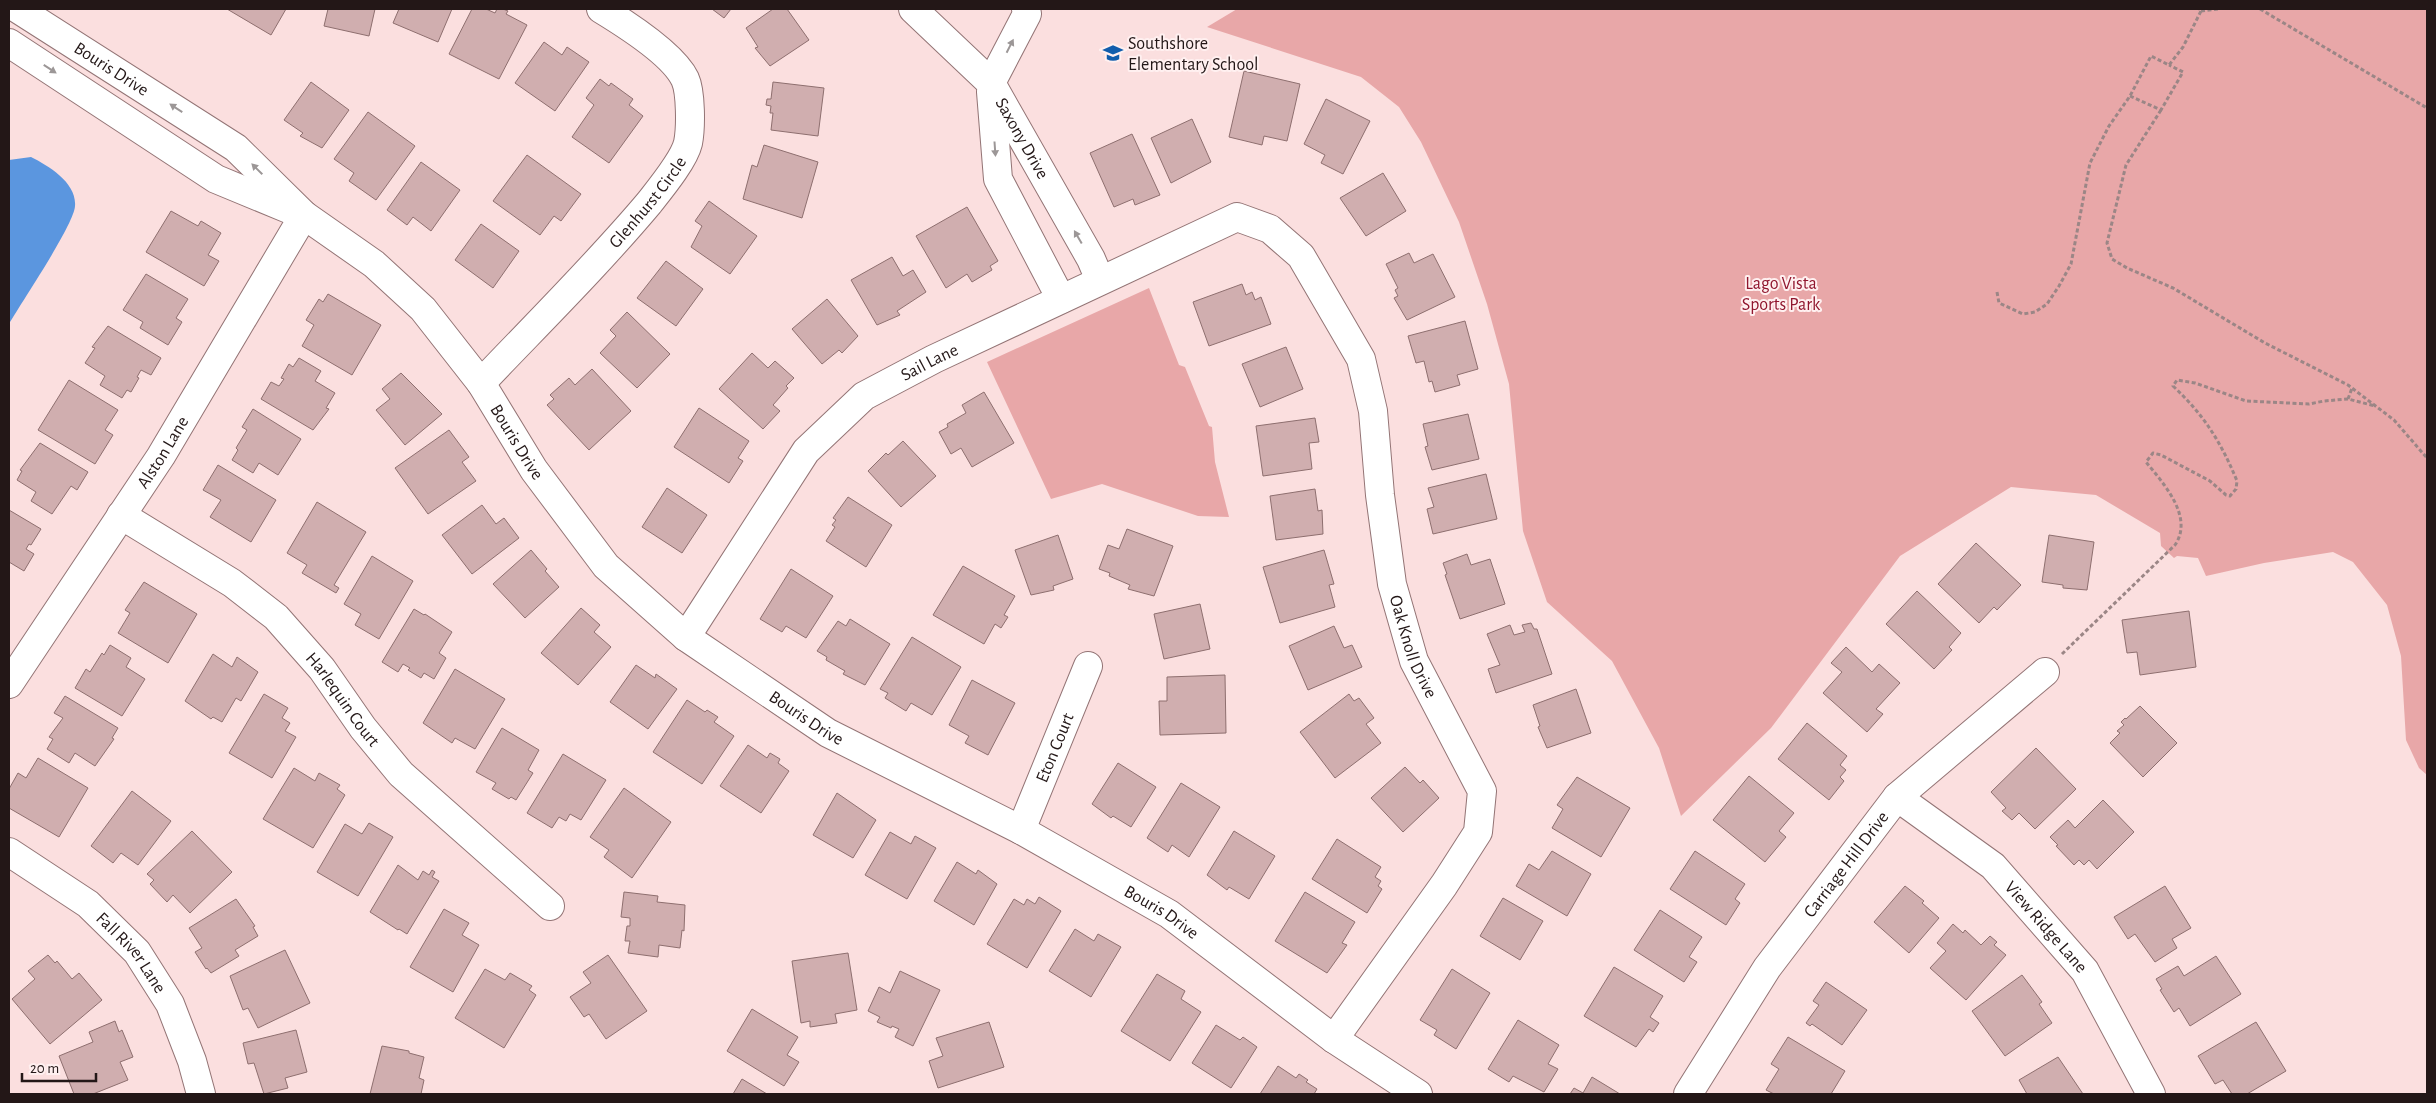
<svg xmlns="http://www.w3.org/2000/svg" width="2436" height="1103" font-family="'Alegreya Sans',sans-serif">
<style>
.green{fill:#e8a7a8}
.water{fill:#5b96df}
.building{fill:#d0aeaf;stroke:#8e6f6f}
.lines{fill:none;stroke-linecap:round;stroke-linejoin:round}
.minor-casing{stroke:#937475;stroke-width:30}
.path{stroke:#9b8686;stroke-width:3;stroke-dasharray:4 2.5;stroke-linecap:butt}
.minor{stroke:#fff;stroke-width:28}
.oneway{fill:#9c9797}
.labels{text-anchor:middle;stroke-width:4;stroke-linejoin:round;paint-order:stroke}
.poi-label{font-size:18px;fill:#231717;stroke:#fff0f0;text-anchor:start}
.street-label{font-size:18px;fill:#231717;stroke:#fff0f0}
.park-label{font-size:18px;fill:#90162e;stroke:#fff0f0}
</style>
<rect width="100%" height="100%" fill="#fbdfdf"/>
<g class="green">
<polygon points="1237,9 2427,9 2427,775 2419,768 2406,740 2401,656 2387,605 2353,562 2333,552 2264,563 2206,576 2198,558 2177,556 2174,558 2161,546 2160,533 2096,495 2011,487 1900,556 1771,728 1681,816 1659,748 1612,661 1547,602 1523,531 1509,384 1487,304 1459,222 1421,142 1399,107 1361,77 1207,27"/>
<polygon points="1149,288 1179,365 1185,367 1209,426 1212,427 1215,462 1229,517 1198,516 1102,484 1051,499 987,362"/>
</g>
<path class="water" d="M31,157C49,166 77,183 75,206C74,225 21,303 9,324V160Z"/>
<g class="building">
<polygon points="227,9 286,9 271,35"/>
<polygon points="328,9 375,9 369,36 324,26"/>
<polygon points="399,9 452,9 438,42 393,23"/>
<polygon points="472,9 486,9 495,13 497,9 503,9 508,11 506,14 527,25 499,79 449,54"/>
<polygon points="712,9 731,9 724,18"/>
<polygon points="773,9 787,9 809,40 770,66 755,48 758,47 746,28"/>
<polygon points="544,42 562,55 567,47 589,62 555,111 515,83"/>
<polygon points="1244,71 1300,84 1287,141 1264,136 1262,145 1229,137"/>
<polygon points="600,79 609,86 611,83 633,99 629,105 643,116 609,163 572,137 594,105 586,98"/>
<polygon points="311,82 349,110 322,148 300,136 303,133 284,120"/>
<polygon points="773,82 824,88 818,136 771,130 773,113 770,113 771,106 766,105 767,99 771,99"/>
<polygon points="1326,99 1370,121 1343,174 1321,163 1325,155 1304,144"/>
<polygon points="368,112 415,146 376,200 349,181 354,173 334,159"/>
<polygon points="1192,119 1211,162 1171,183 1151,138"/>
<polygon points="1132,134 1160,195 1135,205 1133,199 1114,207 1090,153"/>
<polygon points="764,145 818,162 802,218 743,199 752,165 757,167"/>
<polygon points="527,155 581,194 561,221 554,216 540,235 493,201"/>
<polygon points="421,162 460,190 431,231 413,217 407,225 387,210"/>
<polygon points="1383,173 1406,211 1366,236 1340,198"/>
<polygon points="709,201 757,236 730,274 691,247 702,226 695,221"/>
<polygon points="967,207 998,261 990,266 992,270 972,282 967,274 946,288 916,236"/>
<polygon points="171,211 198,226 201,221 221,233 208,255 219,261 204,286 146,252"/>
<polygon points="481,224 519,251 493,288 455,260"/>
<polygon points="1409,253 1414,263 1433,254 1455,297 1407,320 1394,298 1398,296 1395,290 1398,288 1386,264"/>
<polygon points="892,257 903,276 913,270 926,292 897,311 900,315 877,325 851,280"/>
<polygon points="666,261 703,289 676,326 637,298"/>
<polygon points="146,274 188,299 176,318 182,322 168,345 140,328 143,322 123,310"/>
<polygon points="1242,284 1246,295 1252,292 1255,300 1261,297 1271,324 1209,346 1193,302"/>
<polygon points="328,294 381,325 352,375 302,346 314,325 306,320 319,299 323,302"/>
<polygon points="827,299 858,336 842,353 839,350 822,364 792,329"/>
<polygon points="627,312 670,354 637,388 600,353 616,336 610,330"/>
<polygon points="1465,321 1478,369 1457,375 1460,385 1435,392 1432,381 1429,382 1424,361 1416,363 1408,336"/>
<polygon points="108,326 161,358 151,375 141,370 137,377 139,378 131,392 127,390 122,398 100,385 105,376 85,363 95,348 92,347"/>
<polygon points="1286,347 1303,389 1260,407 1242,364"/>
<polygon points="752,353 768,368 775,361 794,378 786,386 788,388 773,405 780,411 763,429 719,389"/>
<polygon points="299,358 321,371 315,381 335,393 326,408 329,409 313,430 261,399 271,382 279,386 284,379 281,378 289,364 293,367"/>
<polygon points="592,369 631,411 589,450 547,405 554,399 550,395 569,378 575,385"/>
<polygon points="401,373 442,414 405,445 376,410 390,399 382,389"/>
<polygon points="69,380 118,410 105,430 113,435 95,464 38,430"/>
<polygon points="984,392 1014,443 972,467 961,448 951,454 939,432 948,427 947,424 966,413 962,405"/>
<polygon points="699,408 749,441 738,458 743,461 729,483 674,447"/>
<polygon points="253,409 301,439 278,475 259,463 253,473 232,460 238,450 236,448 247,430 242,427"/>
<polygon points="1468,414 1479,459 1432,470 1425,447 1428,446 1423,424"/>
<polygon points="1315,418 1319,442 1309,443 1312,469 1263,476 1256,426"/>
<polygon points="449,430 469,457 462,462 476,481 428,514 395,468"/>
<polygon points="903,441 936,476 901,507 868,471 886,453 888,455"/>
<polygon points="40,443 88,472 77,490 71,486 52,514 31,501 36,492 17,480 22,471 20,470"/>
<polygon points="218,465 276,500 251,542 210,517 221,500 203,490"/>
<polygon points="1486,474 1497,519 1433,534 1427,509 1434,507 1428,488"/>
<polygon points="667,488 707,515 682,553 642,527"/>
<polygon points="1315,489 1318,511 1322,510 1323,534 1276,540 1270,496"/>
<polygon points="848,497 892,525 866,567 826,541 835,527 832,525 836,520 833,518"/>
<polygon points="317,502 366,532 334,585 339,588 336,593 302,573 307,565 287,553"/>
<polygon points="482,505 496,524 504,518 519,538 472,574 442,535"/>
<polygon points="9,510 41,529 31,545 29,544 26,549 34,554 24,571 9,562"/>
<polygon points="1127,529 1173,546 1154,596 1128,589 1130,585 1109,576 1110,573 1099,569 1108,545 1119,549"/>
<polygon points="1058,535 1073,579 1053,586 1054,590 1031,595 1015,550"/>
<polygon points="2049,535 2094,542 2087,590 2063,588 2063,585 2042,582"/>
<polygon points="1976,543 2021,585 1997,610 1994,607 1979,623 1938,584"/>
<polygon points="531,550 547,569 545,571 559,587 525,618 493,584"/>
<polygon points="1324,550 1334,584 1329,585 1335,607 1280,623 1263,567"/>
<polygon points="1467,554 1471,565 1490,559 1505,604 1460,619 1445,575 1447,574 1443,563"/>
<polygon points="372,556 413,581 379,639 355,625 361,614 344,604"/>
<polygon points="963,566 1015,596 1004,615 1008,617 1001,628 995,624 984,644 933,615"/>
<polygon points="791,569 833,596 806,638 786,626 782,632 760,619"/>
<polygon points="144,582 197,614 168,663 118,633 130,613 125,610"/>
<polygon points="1917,591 1961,633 1949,647 1952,650 1934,669 1886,624"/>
<polygon points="1200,604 1210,649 1164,659 1154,614"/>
<polygon points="581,608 600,625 594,632 611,647 578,685 541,653"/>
<polygon points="414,609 424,615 425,614 452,632 439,653 446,658 434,679 424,673 421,678 408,670 410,668 403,664 398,672 382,662"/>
<polygon points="2189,611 2196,667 2140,675 2137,652 2127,653 2122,620"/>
<polygon points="850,619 890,644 865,685 843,674 845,671 826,660 827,657 817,651 838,621 846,626"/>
<polygon points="1531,623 1534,629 1537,629 1552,674 1496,693 1488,669 1500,665 1487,634 1510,625 1514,635 1525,632 1522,625"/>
<polygon points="1334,626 1344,648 1352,645 1362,667 1308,690 1289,646"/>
<polygon points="912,637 961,667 932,715 911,703 906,711 885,698 888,693 880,689"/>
<polygon points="110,645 131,658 126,667 145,679 122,716 75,688 86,669 90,672 102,653 104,655"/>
<polygon points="1846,647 1872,672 1879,664 1900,683 1876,709 1883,714 1867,732 1823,693 1842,672 1831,663"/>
<polygon points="213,654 232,667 237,657 258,672 241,701 236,698 222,722 213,717 211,719 185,701"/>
<polygon points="636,665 655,678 656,674 677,689 648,729 610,702"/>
<polygon points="455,669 505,699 475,749 455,738 452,743 423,723"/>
<polygon points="1225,675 1226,733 1160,735 1159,701 1167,701 1167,677"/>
<polygon points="972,680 1015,703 988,755 965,743 969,736 949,725"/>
<polygon points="1576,689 1591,733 1547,748 1538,727 1540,726 1533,705"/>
<polygon points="264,694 288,708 282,718 290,723 285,731 296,737 272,778 229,753"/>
<polygon points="1349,694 1354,701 1359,698 1374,718 1366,724 1381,743 1335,778 1300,732"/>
<polygon points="65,696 118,728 112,738 114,739 95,766 75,753 69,763 47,749 53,739 49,737 63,718 54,713"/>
<polygon points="687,700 705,712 707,710 718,717 714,722 734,736 702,784 653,752"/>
<polygon points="2140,706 2177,743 2143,777 2110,743 2120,733 2117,731 2124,725 2121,722 2125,718 2126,719"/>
<polygon points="1807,723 1847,756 1840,765 1846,770 1840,777 1844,781 1829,800 1778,759"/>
<polygon points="502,728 539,750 528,770 533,773 516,800 511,797 509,799 492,789 496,783 476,772"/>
<polygon points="748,745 767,758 770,753 780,759 778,763 789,771 761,813 720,786"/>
<polygon points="2036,748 2076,789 2035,829 2019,813 2012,820 2002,811 2006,808 1991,792"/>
<polygon points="563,754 606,780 581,820 570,814 566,821 559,817 552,828 527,813"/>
<polygon points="38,758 88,788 59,837 9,808 9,789 18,773 26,778"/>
<polygon points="1118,763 1156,787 1131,827 1113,816 1111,818 1092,804"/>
<polygon points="1405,767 1420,783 1423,780 1439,798 1403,832 1371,798"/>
<polygon points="294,768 315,781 319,773 340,785 337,789 345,795 313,848 263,819"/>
<polygon points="1749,776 1794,813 1779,831 1786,837 1765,862 1713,820"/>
<polygon points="1577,777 1630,808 1601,857 1552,828 1563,809 1557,805"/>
<polygon points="1181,783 1220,807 1189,857 1172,845 1168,852 1147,838"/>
<polygon points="624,788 671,822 632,878 604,857 609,850 590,837"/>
<polygon points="132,791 171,821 138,865 121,853 113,863 91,846"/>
<polygon points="837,793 876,820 853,858 813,835"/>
<polygon points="2103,800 2134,832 2097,869 2089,860 2084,865 2079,860 2074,865 2056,846 2058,845 2050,837 2068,820 2075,828"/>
<polygon points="369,823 393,837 358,896 317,872 345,824 362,834"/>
<polygon points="192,831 232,872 190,913 173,895 167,902 150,884 154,880 147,874"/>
<polygon points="1234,831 1275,856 1249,899 1229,887 1227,890 1207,875"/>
<polygon points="890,832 911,844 915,836 936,848 907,899 865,875"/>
<polygon points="1337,839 1381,867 1375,877 1381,881 1378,886 1382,889 1367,913 1312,879"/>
<polygon points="1552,851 1591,874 1567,916 1516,886 1529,864 1539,870"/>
<polygon points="1695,851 1745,884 1735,899 1740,903 1726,925 1670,889"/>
<polygon points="957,862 976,874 978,870 997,884 974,925 934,901"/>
<polygon points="398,865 418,880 423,871 429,875 432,870 435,872 432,877 439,881 407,934 399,929 398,930 370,912"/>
<polygon points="1905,886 1924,901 1922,903 1939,918 1909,953 1874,922"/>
<polygon points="2165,886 2191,928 2172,939 2177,948 2155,962 2135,934 2128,939 2114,917"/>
<polygon points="624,892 658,896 657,902 685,905 684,931 682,930 680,948 659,945 658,957 628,953 630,941 625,941 627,926 630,926 630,918 621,917"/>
<polygon points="1305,892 1355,922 1342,943 1347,945 1327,973 1275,941"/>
<polygon points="1039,897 1061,911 1027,968 987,944 1014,899 1024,905 1027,899 1035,904"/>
<polygon points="1503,898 1543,921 1520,960 1480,936"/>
<polygon points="236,899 255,926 253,927 258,936 235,950 239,956 211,973 207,968 206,969 195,952 202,948 189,928"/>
<polygon points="444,909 469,923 462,935 479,945 453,992 410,967"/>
<polygon points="1660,910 1702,937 1689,957 1697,962 1684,982 1634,950"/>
<polygon points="1953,924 1963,933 1965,930 1981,945 1990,936 1997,942 1994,945 2006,955 1966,1000 1930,968 1946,951 1937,943"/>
<polygon points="1075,929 1094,941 1098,934 1121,947 1091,997 1049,971"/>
<polygon points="285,950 310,1003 258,1028 248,1008 243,1010 230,976"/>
<polygon points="848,953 857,1010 835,1014 837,1023 810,1027 810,1021 801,1023 792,961"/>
<polygon points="48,955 55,963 57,961 72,979 79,973 102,1000 50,1044 12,999 35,979 28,971"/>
<polygon points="608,955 647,1011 606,1039 589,1014 584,1017 570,997 591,983 583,972"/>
<polygon points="2216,956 2241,994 2190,1026 2179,1008 2174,1012 2160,990 2162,989 2156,979 2178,966 2184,976"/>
<polygon points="1614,967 1663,996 1650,1017 1659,1023 1653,1032 1649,1029 1636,1047 1584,1016"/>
<polygon points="485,969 505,980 510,973 532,986 529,990 536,995 504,1048 455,1018"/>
<polygon points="1452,969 1490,993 1456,1049 1434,1035 1437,1030 1420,1020"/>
<polygon points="900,971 940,990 913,1046 895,1037 899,1029 892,1026 891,1028 877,1022 880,1017 868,1011 879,987 890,993"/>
<polygon points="1157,974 1185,991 1181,999 1201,1012 1170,1061 1121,1031"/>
<polygon points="2022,975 2042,1002 2039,1004 2052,1023 2005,1056 1972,1011"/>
<polygon points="1826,982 1867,1010 1842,1045 1812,1024 1810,1026 1806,1023 1819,1005 1813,1001"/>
<polygon points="752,1009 798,1037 787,1055 799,1062 784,1086 727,1051"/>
<polygon points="1518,1020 1559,1045 1548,1064 1558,1069 1544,1092 1513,1076 1509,1082 1488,1069"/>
<polygon points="115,1021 119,1032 122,1030 133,1057 120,1062 128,1080 93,1094 74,1094 59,1056 93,1042 89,1032"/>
<polygon points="989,1022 1004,1067 938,1088 929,1061 943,1056 936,1038"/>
<polygon points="2256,1022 2286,1071 2247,1094 2232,1094 2223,1080 2215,1084 2198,1056"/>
<polygon points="1216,1025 1240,1040 1243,1037 1257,1047 1231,1088 1192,1063"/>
<polygon points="296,1030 307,1072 285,1078 288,1088 264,1094 254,1063 248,1064 243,1043"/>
<polygon points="1788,1037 1845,1071 1831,1094 1774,1094 1766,1090 1779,1069 1771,1064"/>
<polygon points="382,1046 409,1051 409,1053 424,1057 419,1078 424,1080 421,1094 370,1094"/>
<polygon points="2058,1057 2083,1094 2027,1094 2019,1080"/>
<polygon points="1278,1066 1296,1078 1299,1074 1308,1080 1306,1082 1317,1089 1314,1094 1260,1094"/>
<polygon points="1592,1077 1620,1094 1570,1094 1574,1088 1583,1093"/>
<polygon points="742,1079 767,1094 733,1094"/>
</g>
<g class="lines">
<defs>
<g id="minor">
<path id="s1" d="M18,9L236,148L304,215L374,264L423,309L481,383L534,470L606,566L686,637L828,733L1021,830L1169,914L1334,1039L1418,1094"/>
<path id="s2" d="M913,9L991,83L1091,259L1100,280"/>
<polyline points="9,43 216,179 291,210"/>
<polyline points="991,83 1027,14 1026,9"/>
<polyline points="991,92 998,179 1061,299"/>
<path id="s3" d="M481,383C537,324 596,266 649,203C660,189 684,160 688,143C691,128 691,92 685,79C673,54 624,23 601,9"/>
<path id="s4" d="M121,515L232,583L276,617L322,669L363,728L401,774L550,906"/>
<path id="s5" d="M686,637L806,451L864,396L934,359L1237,217L1270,229L1301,256L1361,359L1373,411L1380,495L1392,584L1414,661L1482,791L1478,832L1444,885L1334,1039"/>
<path id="s6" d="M9,684L161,456L304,215"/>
<path id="s7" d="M1897,797L1993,866L2085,971L2151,1094"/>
<path id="s8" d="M1021,830L1088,666"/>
<path id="s9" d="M9,852L88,904L137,952L170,1004L192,1061L201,1094"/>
<path id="s10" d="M1688,1094L1767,968L1897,797L2045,672"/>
</g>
</defs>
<use href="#minor" class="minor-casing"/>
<g class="path">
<polyline points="2260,9 2427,108"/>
<polyline points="2201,11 2219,9"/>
<polyline points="2130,96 2161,110 2183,72 2169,65"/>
<polyline points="2161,110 2126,165 2107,243 2112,259 2127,268 2173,288 2265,343 2348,385 2394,420 2427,458"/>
<polyline points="1997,292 1999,303 2023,314 2035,312 2047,304 2059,286 2071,264 2090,163 2109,126 2130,96 2151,56 2169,65 2183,47 2201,11 2199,9"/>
<polyline points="2348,399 2352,388"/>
<path d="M2062,654L2175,545C2194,517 2164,484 2146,462L2153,453L2161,455L2210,481L2226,495L2230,496L2236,489L2237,481C2221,442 2204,415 2173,386L2177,380L2195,383L2246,401L2309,404L2324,401L2348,399L2375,406"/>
</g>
<use href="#minor" class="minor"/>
</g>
<defs><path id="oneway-solid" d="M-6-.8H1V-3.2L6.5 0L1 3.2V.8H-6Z" transform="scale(1.25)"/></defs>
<g class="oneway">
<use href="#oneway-solid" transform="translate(1010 46) rotate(-63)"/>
<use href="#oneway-solid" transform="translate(50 69) rotate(33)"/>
<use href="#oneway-solid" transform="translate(176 108) rotate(-147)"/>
<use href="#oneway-solid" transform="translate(995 149) rotate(86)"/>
<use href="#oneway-solid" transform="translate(257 169) rotate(-135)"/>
<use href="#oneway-solid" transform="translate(1078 237) rotate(-120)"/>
</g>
<defs>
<symbol id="school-bare" viewBox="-9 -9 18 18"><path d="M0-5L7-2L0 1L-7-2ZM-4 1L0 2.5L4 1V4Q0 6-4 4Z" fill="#115dac" stroke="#fff0f0" stroke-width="2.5" paint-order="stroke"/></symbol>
</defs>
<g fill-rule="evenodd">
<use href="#school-bare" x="1099" y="39" width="28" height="28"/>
</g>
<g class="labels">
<g class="poi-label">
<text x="1128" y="49">Southshore<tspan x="1128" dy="21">Elementary School</tspan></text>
</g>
<g class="street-label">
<text dy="6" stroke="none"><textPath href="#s1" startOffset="111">Bouris Drive</textPath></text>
<text dy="6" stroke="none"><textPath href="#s2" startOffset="171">Saxony Drive</textPath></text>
<text dy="6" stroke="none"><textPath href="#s3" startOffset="246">Glenhurst Circle</textPath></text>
<text dy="6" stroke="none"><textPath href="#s5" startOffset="375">Sail Lane</textPath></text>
<text dy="6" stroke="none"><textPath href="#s1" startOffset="669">Bouris Drive</textPath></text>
<text dy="6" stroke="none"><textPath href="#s6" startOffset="278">Alston Lane</textPath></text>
<text dy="6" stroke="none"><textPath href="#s5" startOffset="1204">Oak Knoll Drive</textPath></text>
<text dy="6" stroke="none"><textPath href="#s4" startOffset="292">Harlequin Court</textPath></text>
<text dy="6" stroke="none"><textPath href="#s1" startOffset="1074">Bouris Drive</textPath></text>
<text dy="6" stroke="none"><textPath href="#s8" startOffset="89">Eton Court</textPath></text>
<text dy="6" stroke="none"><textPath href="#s10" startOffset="279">Carriage Hill Drive</textPath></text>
<text dy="6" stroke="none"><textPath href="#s1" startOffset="1479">Bouris Drive</textPath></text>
<text dy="6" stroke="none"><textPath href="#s7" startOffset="199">View Ridge Lane</textPath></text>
<text dy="6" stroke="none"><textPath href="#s9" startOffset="160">Fall River Lane</textPath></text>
</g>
<g class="park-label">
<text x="1781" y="289">Lago Vista<tspan x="1781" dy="21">Sports Park</tspan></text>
</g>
</g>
<rect width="2436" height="1103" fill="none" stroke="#231717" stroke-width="20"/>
<path d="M22 1073v8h74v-8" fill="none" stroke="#231717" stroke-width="2.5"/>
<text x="30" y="1073" font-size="15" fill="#231717" stroke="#fff0f0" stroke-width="4" paint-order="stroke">20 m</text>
</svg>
